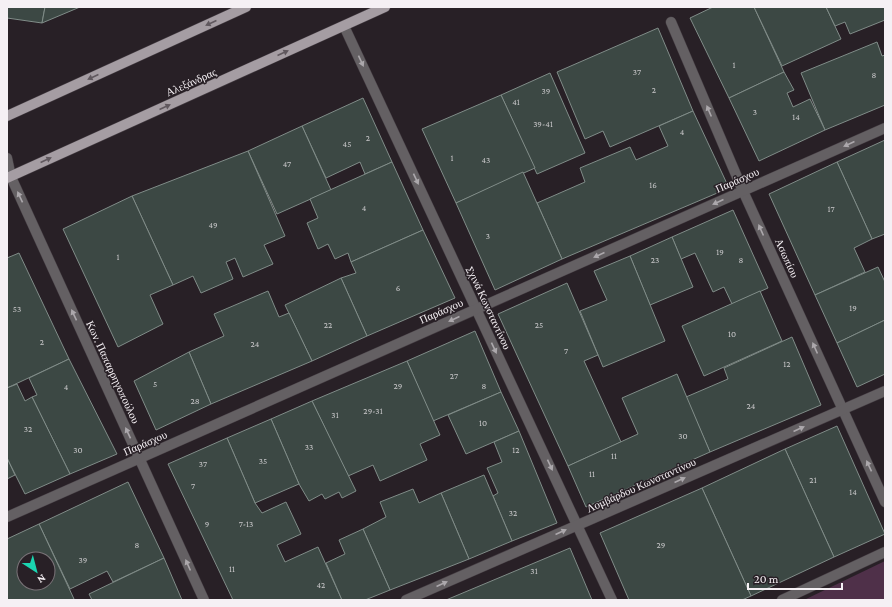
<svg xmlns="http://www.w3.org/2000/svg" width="892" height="607" font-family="'Crimson Pro',serif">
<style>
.green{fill:#4f3049}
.building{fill:#3c4844;stroke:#808c88;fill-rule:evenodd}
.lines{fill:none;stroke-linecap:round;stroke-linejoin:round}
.minor-casing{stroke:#453d43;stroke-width:11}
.major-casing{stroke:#453d43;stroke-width:11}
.minor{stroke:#646063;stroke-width:10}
.major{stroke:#a59da3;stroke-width:10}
.oneway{fill:#60585e}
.oneway2{fill:#aca8ac}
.labels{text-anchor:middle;stroke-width:3;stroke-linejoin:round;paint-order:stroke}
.number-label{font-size:9px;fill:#c7c6c8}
.street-label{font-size:11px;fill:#f5f0f4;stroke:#282026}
</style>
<rect width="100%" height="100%" fill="#282026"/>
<polygon class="green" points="885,561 885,600 804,600"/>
<g class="building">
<polygon points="7,7 45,7 42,23 7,18"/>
<polygon points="45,7 80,7 42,23"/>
<polygon points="713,7 754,7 784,72 729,98 690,18"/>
<polygon points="754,7 826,7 841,39 782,66"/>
<polygon points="826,7 885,7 885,20 850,34 845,22 835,26"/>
<polygon points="658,28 693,111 610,147 603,131 585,139 557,72"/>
<polygon points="877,42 882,56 885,55 885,105 825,130 801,73"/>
<polygon points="784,72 794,90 787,93 793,107 810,99 825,130 759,161 729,98"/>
<polygon points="550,73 585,153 537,174 501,95"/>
<polygon points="501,95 535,168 456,203 422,129"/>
<polygon points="363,98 392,162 365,174 360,162 326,178 302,126"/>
<polygon points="693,111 729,188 562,259 537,203 585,182 580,168 630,147 636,160 668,146 659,126"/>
<polygon points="302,126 331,190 277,214 248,151"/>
<polygon points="885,140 885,234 872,239 837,162"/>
<polygon points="248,151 285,236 264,245 273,264 243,277 235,258 226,262 233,279 201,293 193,276 173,285 132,196"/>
<polygon points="392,162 423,230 351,262 348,253 335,259 328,244 318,249 307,223 318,218 310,199"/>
<polygon points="837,162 872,239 854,248 865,272 815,295 769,194"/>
<polygon points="523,172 562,259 495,290 456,203"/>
<polygon points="132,196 173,285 150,295 163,324 118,347 63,229"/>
<polygon points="733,210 768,288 732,304 724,287 713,292 695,253 681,259 672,237"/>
<polygon points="423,230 455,298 367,336 341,278 356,273 351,262"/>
<polygon points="672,237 693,287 650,305 630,256"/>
<polygon points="19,253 69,359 7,388 7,258"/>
<polygon points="630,256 665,341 603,367 580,311 607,300 594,271"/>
<polygon points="878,267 885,282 885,320 837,343 815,295"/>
<polygon points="341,278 367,336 312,361 285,305"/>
<polygon points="567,283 598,355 584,361 621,442 568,466 498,314"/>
<polygon points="268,291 279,317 289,313 312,361 211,404 189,352 224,336 214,314"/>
<polygon points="760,291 782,341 704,376 682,326"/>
<polygon points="885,320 885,374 857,387 837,343"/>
<polygon points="475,331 501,392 433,421 407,361"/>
<polygon points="792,337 821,405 710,452 686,397 728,379 724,368"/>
<polygon points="189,352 211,404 156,430 134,381"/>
<polygon points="69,359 117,454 70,474 32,397 37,395 29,378"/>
<polygon points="407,361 440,435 420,444 427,460 380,481 373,465 348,476 312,401"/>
<polygon points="677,374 710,452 586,507 568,466 638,434 622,398"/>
<polygon points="17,384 25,401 32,397 70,474 25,494 7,458 7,388"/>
<polygon points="501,392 519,431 466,454 448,415"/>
<polygon points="312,401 356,491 342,498 339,492 325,499 322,494 309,501 299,484 271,419"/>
<polygon points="271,419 299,484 255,503 227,438"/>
<polygon points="837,426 885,534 834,557 785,449"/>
<polygon points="519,431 557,523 512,541 493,496 498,493 487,468 502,462 494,442"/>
<polygon points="227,438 255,503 262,513 286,502 301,534 277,545 285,562 318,547 342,600 233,600 168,464"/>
<polygon points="785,449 834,557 751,596 702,488"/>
<polygon points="7,458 15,475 7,479"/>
<polygon points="484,475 512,541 469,559 441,493"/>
<polygon points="128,482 164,558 113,582 107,571 70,589 39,524"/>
<polygon points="702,488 751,596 742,600 629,600 600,533"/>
<polygon points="413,489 419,503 441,493 469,559 390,590 363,529 386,517 380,502"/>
<path d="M39,524L74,599L72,600H7V539ZM24,559H48V583H24Z"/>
<polygon points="363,529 390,590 365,600 342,600 326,563 345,554 339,540"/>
<polygon points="570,548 592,600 446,600"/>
<polygon points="164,558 182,600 92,600 89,594"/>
</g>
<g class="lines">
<defs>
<g id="minor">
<polyline points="671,22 743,191 885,502"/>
<polyline points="344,26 612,600"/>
<polyline points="7,158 11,177 204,600"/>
<polyline points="7,517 885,128"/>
<polyline points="406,600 885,391"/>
<polyline points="782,600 885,552"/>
</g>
<g id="major">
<polyline points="7,116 246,7"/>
<polyline points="7,178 385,7"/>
</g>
</defs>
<use href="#minor" class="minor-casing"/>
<use href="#major" class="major-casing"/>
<use href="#minor" class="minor"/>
<use href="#major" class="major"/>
</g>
<defs><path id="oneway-solid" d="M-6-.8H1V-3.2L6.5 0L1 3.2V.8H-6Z"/></defs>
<g class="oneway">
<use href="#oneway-solid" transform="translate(211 23) rotate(155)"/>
<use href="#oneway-solid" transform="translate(283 53) rotate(-24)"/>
<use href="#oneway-solid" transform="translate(93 77) rotate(155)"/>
<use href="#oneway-solid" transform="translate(165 107) rotate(-24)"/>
<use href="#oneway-solid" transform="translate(46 160) rotate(-25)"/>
</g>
<g class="oneway2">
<use href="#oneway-solid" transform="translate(361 61) rotate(65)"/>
<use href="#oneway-solid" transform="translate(709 111) rotate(-113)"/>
<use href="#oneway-solid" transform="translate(849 144) rotate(156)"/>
<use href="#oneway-solid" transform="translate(416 179) rotate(65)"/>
<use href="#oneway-solid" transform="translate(20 197) rotate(-115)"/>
<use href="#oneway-solid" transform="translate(718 202) rotate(156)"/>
<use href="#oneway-solid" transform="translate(761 230) rotate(-114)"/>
<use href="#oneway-solid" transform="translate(599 255) rotate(156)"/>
<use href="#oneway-solid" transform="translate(74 315) rotate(-115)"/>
<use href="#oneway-solid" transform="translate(454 319) rotate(156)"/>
<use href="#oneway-solid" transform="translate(494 348) rotate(65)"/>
<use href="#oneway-solid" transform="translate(815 348) rotate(-114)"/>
<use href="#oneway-solid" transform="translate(799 429) rotate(-24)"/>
<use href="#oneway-solid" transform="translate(128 433) rotate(-115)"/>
<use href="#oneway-solid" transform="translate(550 465) rotate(65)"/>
<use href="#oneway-solid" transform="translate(869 466) rotate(-115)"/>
<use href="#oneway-solid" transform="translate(680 480) rotate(-24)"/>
<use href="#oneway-solid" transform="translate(561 532) rotate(-24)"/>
<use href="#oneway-solid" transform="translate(188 565) rotate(-114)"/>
<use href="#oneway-solid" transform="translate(442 584) rotate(-24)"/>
</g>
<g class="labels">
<g class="number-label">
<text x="734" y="68">1</text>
<text x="637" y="75">37</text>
<text x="874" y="78">8</text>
<text x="654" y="93">2</text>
<text x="546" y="94">39</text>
<text x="516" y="105">41</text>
<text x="755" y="115">3</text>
<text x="796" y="120">14</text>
<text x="543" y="127">39-41</text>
<text x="682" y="135">4</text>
<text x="368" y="141">2</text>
<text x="347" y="147">45</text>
<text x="452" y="161">1</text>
<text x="486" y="163">43</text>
<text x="287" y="167">47</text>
<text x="653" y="188">16</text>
<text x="364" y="211">4</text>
<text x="831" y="212">17</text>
<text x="213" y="228">49</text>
<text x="488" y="239">3</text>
<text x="720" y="255">19</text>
<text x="118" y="260">1</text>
<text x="655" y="263">23</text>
<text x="741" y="263">8</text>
<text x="398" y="291">6</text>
<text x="853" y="311">19</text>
<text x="17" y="312">53</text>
<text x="328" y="328">22</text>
<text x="539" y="328">25</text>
<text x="732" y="337">10</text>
<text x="42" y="345">2</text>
<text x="255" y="347">24</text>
<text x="566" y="354">7</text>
<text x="787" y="367">12</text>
<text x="454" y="379">27</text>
<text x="155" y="387">5</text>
<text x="398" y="389">29</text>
<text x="484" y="389">8</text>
<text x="66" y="390">4</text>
<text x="195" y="404">28</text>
<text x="751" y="409">24</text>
<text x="373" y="414">29-31</text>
<text x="335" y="418">31</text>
<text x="483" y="426">10</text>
<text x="28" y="432">32</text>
<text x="683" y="439">30</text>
<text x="309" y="450">33</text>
<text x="78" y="453">30</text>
<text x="516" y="453">12</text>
<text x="614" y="459">11</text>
<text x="263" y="464">35</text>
<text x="203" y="467">37</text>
<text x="592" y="477">11</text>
<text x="813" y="483">21</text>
<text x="193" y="489">7</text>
<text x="853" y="495">14</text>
<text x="513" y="516">32</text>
<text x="207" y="527">9</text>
<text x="246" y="527">7-13</text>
<text x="137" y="548">8</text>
<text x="661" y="548">29</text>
<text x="83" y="563">39</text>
<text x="232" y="572">11</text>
<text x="534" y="574">31</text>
<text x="321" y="588">42</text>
</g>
<g class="street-label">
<text transform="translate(191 82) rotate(-24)" y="4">Αλεξάνδρας</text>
<text transform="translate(737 180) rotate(-24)" y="4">Παράσχου</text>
<text transform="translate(787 258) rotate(66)" y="4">Ασωπίου</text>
<text transform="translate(489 308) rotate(65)" y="4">Σχινά Κωνσταντίνου</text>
<text transform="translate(441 311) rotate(-24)" y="4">Παράσχου</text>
<text transform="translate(113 372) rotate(65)" y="4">Κων. Παπαρρηγοπούλου</text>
<text transform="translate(145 443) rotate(-24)" y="4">Παράσχου</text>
<text transform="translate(641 485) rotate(-24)" y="4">Λομβάρδου Κωνσταντίνου</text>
</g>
</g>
<rect width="892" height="607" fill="none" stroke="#f5f0f4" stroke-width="16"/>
<g transform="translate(36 571) rotate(144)"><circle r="19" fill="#282026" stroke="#7a7378"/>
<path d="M0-3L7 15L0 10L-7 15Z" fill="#1bd5b1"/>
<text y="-6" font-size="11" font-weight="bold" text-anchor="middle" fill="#f5f0f4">N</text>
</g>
<path d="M748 583v6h94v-6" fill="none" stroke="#f5f0f4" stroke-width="2"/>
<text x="754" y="583" font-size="12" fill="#f5f0f4" stroke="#282026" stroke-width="3" paint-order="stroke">20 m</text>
</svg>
